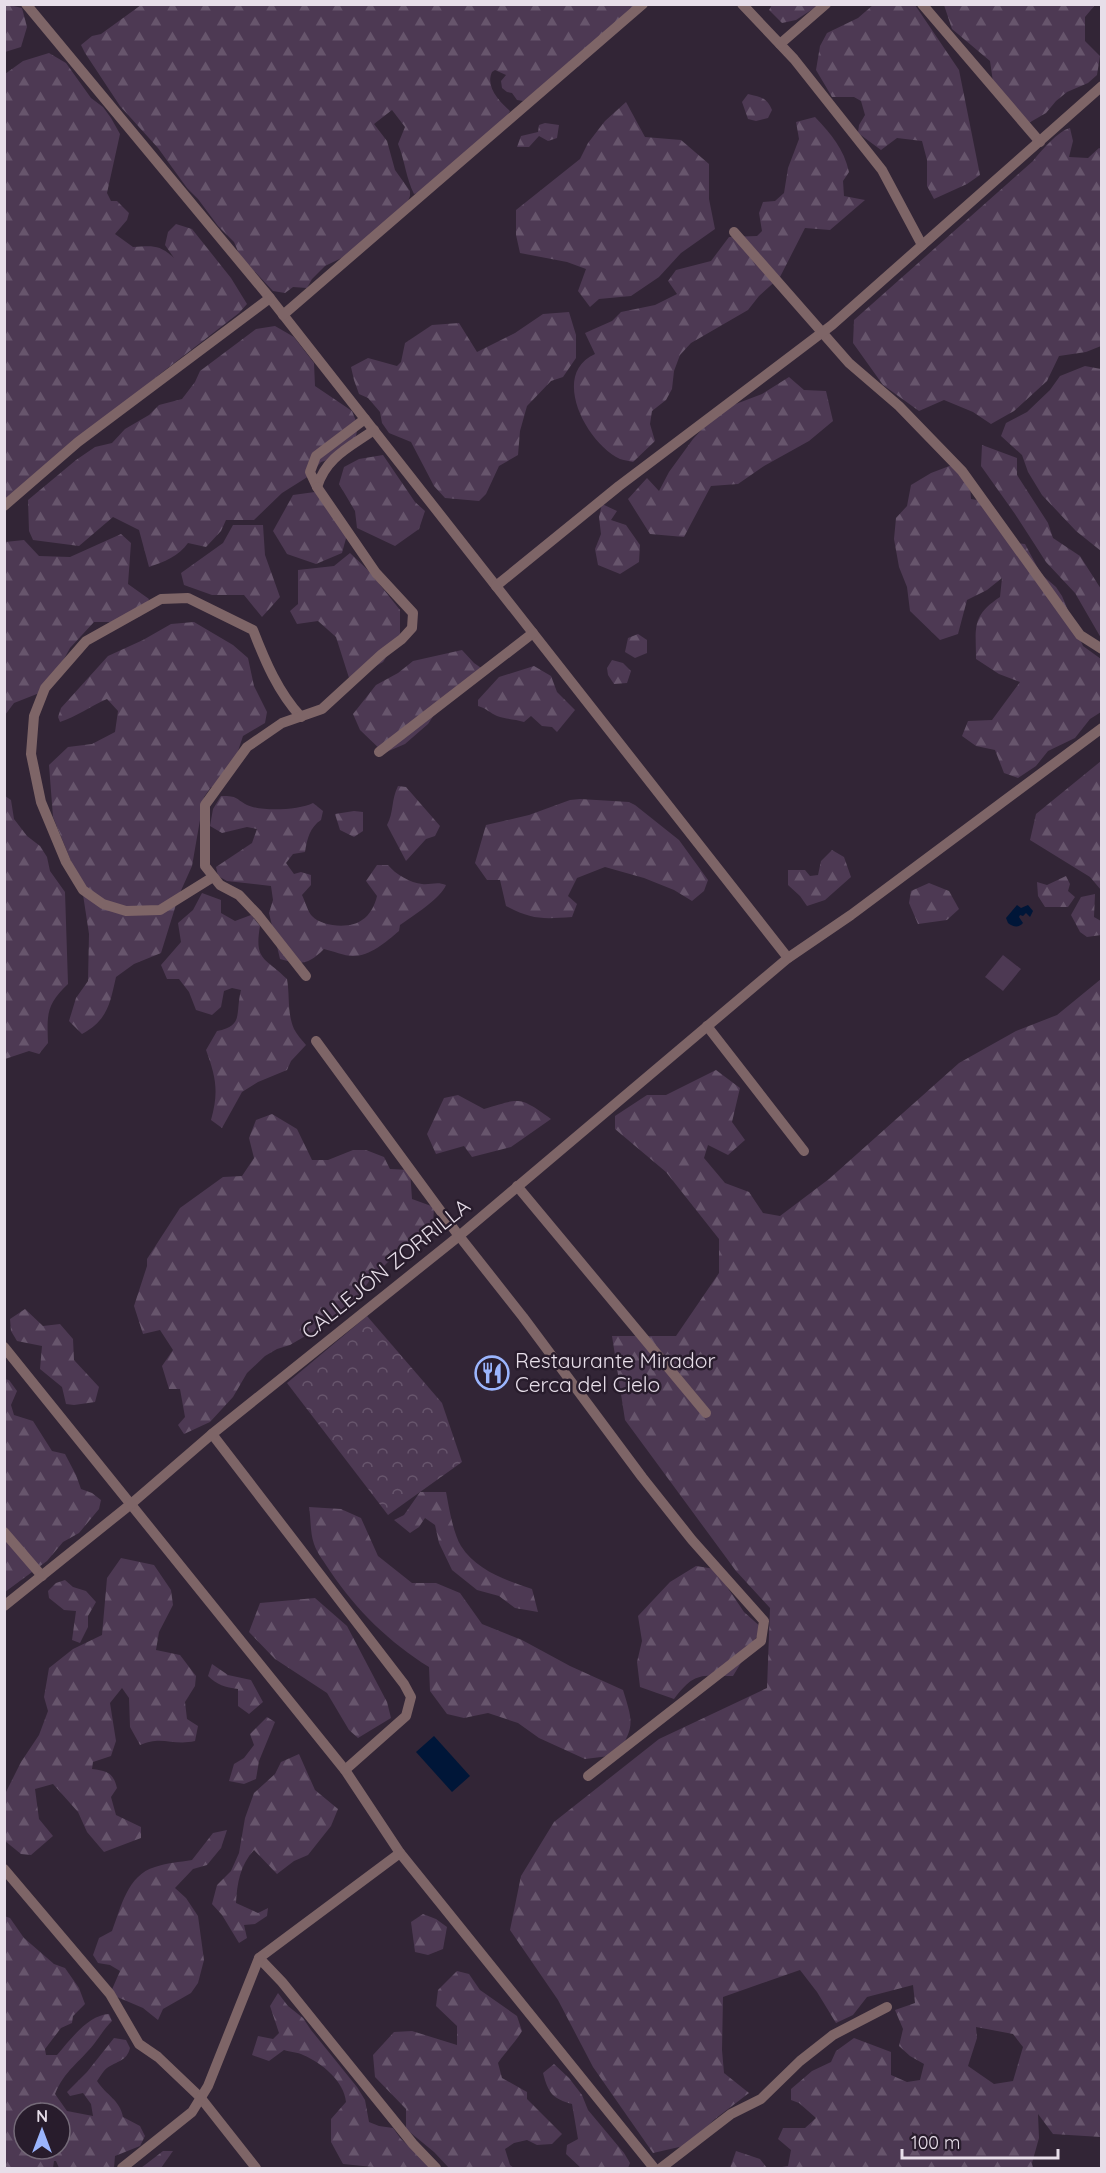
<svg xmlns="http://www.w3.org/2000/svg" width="1106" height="2173" font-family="Quicksand,sans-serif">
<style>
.grass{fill:#4d3953}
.forest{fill:url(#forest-firs);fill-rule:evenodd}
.park{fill:url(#park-crowns)}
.water{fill:#001638}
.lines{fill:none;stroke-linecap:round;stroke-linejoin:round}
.minor{stroke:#7e6567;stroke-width:10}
.labels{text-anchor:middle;stroke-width:5;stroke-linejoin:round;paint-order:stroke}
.street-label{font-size:21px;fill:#e7dee9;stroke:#281c2c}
.poi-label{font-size:21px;fill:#e7dee9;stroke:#281c2c;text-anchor:start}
</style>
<defs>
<pattern id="forest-firs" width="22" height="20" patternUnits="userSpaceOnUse" patternTransform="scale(1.5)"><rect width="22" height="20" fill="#4d3953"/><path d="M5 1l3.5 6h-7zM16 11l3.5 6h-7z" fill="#67556c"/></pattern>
<pattern id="park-crowns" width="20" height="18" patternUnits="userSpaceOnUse" patternTransform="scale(1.5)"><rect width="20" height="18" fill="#4d3953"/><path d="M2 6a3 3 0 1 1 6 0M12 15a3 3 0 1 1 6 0" fill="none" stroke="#67556c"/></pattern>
</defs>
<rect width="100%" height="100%" fill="#322536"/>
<polygon class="grass" points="1003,955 1021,969 1003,991 985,977"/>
<g class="forest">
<polygon points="5,4 22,8 27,27 21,47 5,52"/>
<path d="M141,5H641L578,67L571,65L523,101L517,100L512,93L507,92L502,88L501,81L506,75L495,70L492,72C485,87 500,102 510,111L505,119L422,192L414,194C406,178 405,161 398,144L405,127L392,110L374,124L387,141L395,170L410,191V196L404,211L360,249L325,266L312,279L307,288L293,287L285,293L273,291L240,256L234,242L218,226L198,199L187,188L158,148L120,106L85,53L81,45L92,36L101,34Z"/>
<polygon points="772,5 819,5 796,20 782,23 769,10"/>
<polygon points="873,5 915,5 959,70 980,175 967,184 934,199 927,186 927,160 922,141 897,138 881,150 858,133 859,125 865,115 861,101 854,97 832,97 816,70 820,46 827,33 858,18"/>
<polygon points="944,5 1095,5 1085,17 1085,41 1100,56 1097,75 1088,83 1067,92 1056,101 1046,113 1027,124 994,89 990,61 952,29"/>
<path d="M49,53L66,63L91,98L103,107L111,118L120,134L107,193L111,201H117L129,213L127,220L115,234L133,247C152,246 159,244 174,258L165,245L168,232L176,224L192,229L231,278L247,304L239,313L160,374L5,503V74L23,61Z"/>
<path d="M748,94C761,97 767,98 772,110L768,118L756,121L748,119L742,102Z"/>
<polygon points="626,102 645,137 681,140 709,164 709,199 715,229 681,253 659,277 631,296 599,299 590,307 578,291 586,269 567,262 520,253 516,235 516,210 580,159 588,143 605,121"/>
<path d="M815,117C831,134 844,149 849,172L843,181L844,196L865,200L830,230L805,228L780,277L759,296L748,310L691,343L680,355L674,371L672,389L666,400L652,411L650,424L655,441L633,462C629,461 623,460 620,459C586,443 550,374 595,354L585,333L612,321L621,312L655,305L677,294L668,281L676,270L711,261L729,237L757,236L762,231L759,213L763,202L775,201L784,193L788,168L799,139L796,122Z"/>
<polygon points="545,123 559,125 557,138 548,141 539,136 529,147 517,147 521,136 538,132 539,125"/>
<path d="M1070,128L1073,141L1069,157L1088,158L1099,148L1101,149V346L1086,352L1059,356L1047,381L1014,411L991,424L973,412L944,400L919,411L883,385L853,343L854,320L1033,161C1041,151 1058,131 1070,128Z"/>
<polygon points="569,312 576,335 576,358 563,377 551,381 527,406 520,431 518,455 499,466 486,494 479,501 445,498 434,486 411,442 389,433 382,423 380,412 368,398 359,394 354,380 351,367 368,358 397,366 401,362 405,343 432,325 459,323 477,352 515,333 543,314"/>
<path d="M275,326L294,337L314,363L315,386L352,411L358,426L354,446L344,455L321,462L309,476L282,493L254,520H226L221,531L206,547L188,543C179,556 164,562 149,567L139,530L113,517L79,546L33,540L29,531L28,500L76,460L95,447L112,443L125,429L149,415L159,405L182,399L195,382L200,371L256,329Z"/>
<polygon points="1085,366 1101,369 1101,551 1076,531 1042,495 1028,472 1022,455 1001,436 1006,423 1027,412 1050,390 1060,376"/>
<polygon points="789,377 804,390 826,391 833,421 809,441 764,466 738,484 711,486 684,537 650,534 628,499 647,478 659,491 669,472 693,439 720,410 762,394"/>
<polygon points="982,445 1017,458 1017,475 1048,523 1053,538 1080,556 1101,589 1101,638 1075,593 1046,562 1015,514 981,466"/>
<polygon points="383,455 415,502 425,511 419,529 395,546 357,528 355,511 339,484 344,467 359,459"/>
<path d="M952,465L970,485L971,499L989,502L1008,542L1025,544L1041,574L1056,587L1062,596L1083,646L1101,659V712L1090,719L1075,738L1048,751L1036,766L1018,778L1004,773L995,750L976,746L962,736L968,721L992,720L1020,682L999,674L976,659C976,628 971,616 1000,597L1002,578L987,590L967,600L958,634L940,640L910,611L907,587L899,567L894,539L896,518L907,506L911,485L931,473Z"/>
<polygon points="322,491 348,531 342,553 316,564 287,554 273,531 293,495"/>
<polygon points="602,504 617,511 611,520 626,525 640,545 639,562 620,574 598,565 595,549 601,534 599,517"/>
<polygon points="233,525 263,525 265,555 280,597 262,617 244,595 212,595 184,585 181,573 223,543"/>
<polygon points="121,534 131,543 128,584 149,599 141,616 124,622 94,622 70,648 47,690 14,703 5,715 5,542 24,540 39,556 70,557"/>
<polygon points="350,553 369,571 400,610 400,637 383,662 350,681 336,637 318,621 297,624 290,611 298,604 298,570 334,566"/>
<path d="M194,622L233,645L248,658L254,686L267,712L265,723L243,736L235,760L221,786L211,787L204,797L192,866L179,895L161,953L134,964L116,977C110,1003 108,1020 82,1034L69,1021L76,998L88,981L89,934L82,888L53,817L49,765L68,747L92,744L115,732L118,711L107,699C91,706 76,717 60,722L58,717L61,708L108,656L143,640L171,624Z"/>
<polygon points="638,634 647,640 647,653 635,658 625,652 628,638"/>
<polygon points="462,650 474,663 487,672 438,709 428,724 405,744 384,753 360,730 353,714 376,685 398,673 413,661"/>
<polygon points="612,660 623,663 631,671 627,683 614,684 608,675 607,668"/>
<path d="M534,666L551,676L557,692L575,710L557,732L552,727L542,726L531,716L524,722C515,719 505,719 497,716C490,713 486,708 478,706V700L499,677Z"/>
<polygon points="1101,761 1101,890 1090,877 1030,840 1036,814"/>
<path d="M398,786L406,787L440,826L435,836L426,839L406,861L387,825C394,812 391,800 398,786Z"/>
<path d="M5,796L11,800L14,819L27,836L40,846L47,857L50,871L65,892L68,984C46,1005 47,1014 48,1043L39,1054L29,1051L5,1059Z"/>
<path d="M221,796C239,796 234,798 247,805C262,812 299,810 313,803L323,811L321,820C310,827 307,839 305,852L293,854L286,863L294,874L301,872L311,875V885L302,895C305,901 308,912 312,916C322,927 351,929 362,920C370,915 375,905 377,896L366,881L377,865H388C395,874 411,883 422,884C431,885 437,881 446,885C441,898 413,916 400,925L399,931C386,942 370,956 353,956C344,956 333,951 324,949C308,965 301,965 280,959L269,913L273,900L271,886L227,881L218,876L216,867L252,843L257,829L247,827L222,833L210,826L213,809Z"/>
<path d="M580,799L629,802L635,805L679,840L708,880L704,891L692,901L674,890L644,878L605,867L577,878L568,896L577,904L572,917C543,919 532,920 506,906L500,880H487L475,863L486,825L529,815L570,800Z"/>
<polygon points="354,811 363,812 363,831 354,837 340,830 335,814"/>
<polygon points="832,850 844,857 851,877 825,900 807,906 800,896 788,885 788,870 805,870 810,876 818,875 821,861"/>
<polygon points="1066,876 1070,884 1068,891 1075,897 1068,907 1045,907 1038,896 1037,882 1047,885"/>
<polygon points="929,883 949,891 959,909 947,920 918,924 909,903 911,891"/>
<path d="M202,893L221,900V913L235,921L251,915L260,926C254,961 265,957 287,979C290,996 287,1013 294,1029C297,1035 302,1040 306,1045L291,1061L287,1070L258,1082L242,1092L222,1128L211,1120C219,1092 216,1077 206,1050L217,1031C244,1026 235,1014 241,990L232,988L224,991L221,1007L212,1015L196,1010L189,992L179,979H167L161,965L181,942L178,923L193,910Z"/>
<polygon points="1095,894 1094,917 1101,921 1101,935 1087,937 1080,932 1071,915 1081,897"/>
<path d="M1101,979V2137L1053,2134L1038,2114L1039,2138L1032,2163L1033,2168H776L788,2166L791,2150L778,2139L783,2128H805L816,2118L799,2103L791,2100V2089L812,2071L831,2062L836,2051L854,2038L891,2052V2075L907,2082L920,2080L924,2064L910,2056L899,2046L903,2029L895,2010L915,2003L913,1985L867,1997L853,2015L836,2023L817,1992L800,1970L723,1997L722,2050L724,2073L749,2093L715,2119L688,2145L653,2153L593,2067L558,2000L510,1930L521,1876L554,1822L659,1739L767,1688L770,1608L736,1571L625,1420L612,1336H676L719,1273V1239L666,1172L615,1129V1116L647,1095H666L716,1070L740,1088L732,1122L745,1140L728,1155L708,1145L704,1158L725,1183L749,1192L763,1213L780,1216L829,1179L959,1063L1016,1031L1057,1015ZM976,2027L1013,2034L1023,2047L1013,2081L994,2084L968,2066L977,2038Z"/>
<path d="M458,1095L484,1109C521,1098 519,1096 551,1119L511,1147L472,1157L464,1146L436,1154L427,1134L444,1098Z"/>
<polygon points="272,1114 297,1129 312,1160 328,1160 353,1150 366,1150 384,1157 390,1169 410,1170 412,1199 434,1207 433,1225 404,1246 370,1280 361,1293 319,1328 290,1345 277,1349 265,1356 247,1373 233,1397 210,1422 184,1434 178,1425 185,1417 180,1389 169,1389 162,1366 173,1350 160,1330 143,1334 134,1306 147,1266 147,1259 180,1208 223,1177 242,1176 254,1158 249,1138 256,1120"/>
<polygon points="25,1309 43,1326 60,1324 73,1339 74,1360 99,1387 95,1402 74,1405 66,1404 62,1387 40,1369 42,1346 17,1341 11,1331 10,1319"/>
<polygon points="4,1379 9,1380 17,1391 11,1405 14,1415 33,1421 52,1451 65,1454 76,1475 81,1489 92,1493 101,1500 99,1509 79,1533 63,1542 47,1561 5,1592"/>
<path d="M420,1492H446C449,1507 453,1533 461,1546C476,1570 507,1581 532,1589L538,1612L515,1608L499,1596L477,1590L452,1570L439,1543L435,1525L425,1518L419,1527L410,1533L394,1520L404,1515Z"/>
<path d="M309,1507L341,1509L361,1518L378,1556L412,1583H436L460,1593L482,1624L522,1640L570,1666L623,1690C633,1722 635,1726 617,1755L585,1759L539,1738L518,1723L488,1713L464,1718L447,1714L430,1691L429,1667C390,1643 356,1610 330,1571C325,1563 317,1553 314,1544C310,1533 311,1518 309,1507Z"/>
<path d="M121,1558L154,1565L171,1590L173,1605L159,1632L156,1650L180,1655L196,1676L195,1686L185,1702L187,1719L198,1726L195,1741C172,1746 162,1735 140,1745L130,1727L129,1698L122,1688L110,1703L116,1741L111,1756L93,1762L92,1769C107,1771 113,1772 117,1788L111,1797L116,1815L141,1827V1838L104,1852L87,1832L78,1812L53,1784L35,1789L39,1819L53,1836L31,1855L21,1854L5,1841V1794L21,1762L39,1735L48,1711L44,1697L49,1668L73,1649L102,1635L107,1578Z"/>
<path d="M696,1566L715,1569L744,1612L762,1628L733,1676C701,1675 694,1672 674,1699L640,1687L637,1662L642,1641L638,1616L670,1582Z"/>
<polygon points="65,1580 73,1587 86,1591 96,1602 88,1616 88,1627 80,1643 72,1640 76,1611 64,1610 49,1598 48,1591 56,1583"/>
<polygon points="315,1598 347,1626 387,1702 391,1718 358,1738 349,1730 327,1693 275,1659 249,1632 260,1603"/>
<path d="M212,1664L228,1675L251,1680L263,1702L249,1714L238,1706V1689C225,1687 217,1685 208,1676Z"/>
<polygon points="267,1717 275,1722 259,1761 256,1779 244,1784 229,1781 234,1764 244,1758 254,1745 250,1734"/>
<path d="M299,1754L315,1790L338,1809L331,1826L308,1855L294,1861L277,1874L254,1850C240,1865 237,1884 236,1903L258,1913L268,1908L267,1916L255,1924L244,1925L247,1938L239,1943L222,1915L212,1904L217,1885L231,1871L239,1853L245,1818L254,1793L275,1774L281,1762Z"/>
<path d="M227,1830L221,1848L207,1865L193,1869L175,1888L186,1898L198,1916L204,1960L198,1983L191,1993L163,2009L158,2020L143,2008L110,1994L120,1971L110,1965L98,1963L93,1955L99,1938L112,1931C121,1908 127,1875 155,1867C166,1863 180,1862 192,1860L213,1833Z"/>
<polygon points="423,1914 436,1919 447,1927 443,1949 428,1955 415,1952 411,1922"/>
<path d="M4,1916L10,1918L24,1938L54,1964L65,1968L79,1988L85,2004L73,2016L72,2023L61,2028L45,2049L46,2055H57C70,2040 88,2015 109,2014L112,2021C105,2028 100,2036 94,2044C79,2063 65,2070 55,2094L67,2111L93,2116L91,2104L83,2093L70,2096L67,2092L87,2072L114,2038L126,2040L130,2048C127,2061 117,2061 107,2068C103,2071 100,2077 97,2081C106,2095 120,2100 123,2117L140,2126L145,2136L140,2146L115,2156L114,2168H59L56,2161H54L53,2168H5ZM24,2113H60V2149H24Z"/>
<path d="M457,1971L469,1974L480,1990L517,2016L522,2031C515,2043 506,2051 498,2063L502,2078L527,2092V2099L562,2134L552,2144L537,2145L527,2140L514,2143L505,2149L510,2165L514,2168H449L434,2152L406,2129V2109L375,2077L373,2055L394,2032L412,2031L457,2045V2026L436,2006L438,1990Z"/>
<path d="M278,1993L288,2006L303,2018L311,2030L357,2087L365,2100L369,2122L379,2126L393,2128L401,2139L433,2168H373V2167L343,2164L331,2142V2119L346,2102C344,2081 322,2063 303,2055C298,2052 290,2052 284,2050L269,2061L252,2055L258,2036L273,2039L279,2033L270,2006Z"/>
<path d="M554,2064L569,2078L582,2095L588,2110L624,2153L630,2163L628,2168H581L566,2154L567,2145L578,2139L572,2104C553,2099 548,2093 543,2073Z"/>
<polygon points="163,2151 173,2151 161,2168 141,2168"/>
<polygon points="736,2151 760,2159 767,2168 730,2168"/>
</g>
<polygon class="park" points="367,1316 442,1403 462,1462 388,1515 287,1383"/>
<g class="water">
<path d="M1017,905L1021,908L1028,905L1033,911L1030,917L1026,913L1023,916L1020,915L1019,917L1023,923C1019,928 1013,927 1008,923L1006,918Z"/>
<polygon points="434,1736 470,1776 452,1792 416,1752"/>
</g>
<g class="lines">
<g class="minor">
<polyline points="26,4 270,298 788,958"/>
<polyline points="742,4 794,59 882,170 922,245"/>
<polyline points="922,4 1040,142"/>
<polyline points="780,44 826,4"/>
<polyline points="734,232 849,363 899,406 962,471 1080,635 1102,649"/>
<polyline points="283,315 643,4"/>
<path d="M365,419L316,456L310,472L317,487C326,457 350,447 374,430"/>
<polyline points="4,506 78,442 270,298"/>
<polyline points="496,586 619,486 832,325 1102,86"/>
<polyline points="379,752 533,633"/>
<path d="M213,877L160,910L126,911L103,904L83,890L66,862L41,802L31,754L34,716L45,688L86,641L161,599L188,598L253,630C265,661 278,692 301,717"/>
<polyline points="306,976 258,915 239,895 220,885 205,866 205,805 247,747 282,723 322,709 382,654 402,639 412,628 413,613 376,573 317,487"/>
<polyline points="707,1026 804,1151"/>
<polyline points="316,1041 456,1232 523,1317 642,1477 692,1540 764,1621 761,1641 588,1776"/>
<polyline points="517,1186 706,1413"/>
<polyline points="4,1347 345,1770 400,1853 654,2168"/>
<polyline points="212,1434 404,1684 411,1697 406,1716 345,1770"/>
<polyline points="4,1532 42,1576"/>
<polyline points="4,1606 131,1504 212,1434 459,1236 788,958 851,915 1102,728"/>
<polyline points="4,1869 110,1994 139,2044 158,2057 200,2097 256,2168"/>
<polyline points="259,1958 282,1982 413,2144 436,2168"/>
<polyline points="122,2168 192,2112 208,2086 259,1958 400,1853"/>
<polyline points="661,2168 731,2114 761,2099 800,2061 833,2035 887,2007"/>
</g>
</g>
<defs>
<symbol id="restaurant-ring" viewBox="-11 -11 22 22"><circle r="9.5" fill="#281c2c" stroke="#9bb5fd" stroke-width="1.5"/><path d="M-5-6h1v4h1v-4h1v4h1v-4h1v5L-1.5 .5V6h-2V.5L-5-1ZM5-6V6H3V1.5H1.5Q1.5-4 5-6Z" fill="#9bb5fd"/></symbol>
</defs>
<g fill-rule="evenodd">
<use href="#restaurant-ring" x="473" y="1354" width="38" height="38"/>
</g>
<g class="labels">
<g class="street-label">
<text transform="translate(386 1269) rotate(-39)" y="7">CALLEJÓN ZORRILLA</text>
</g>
<g class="poi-label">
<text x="515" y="1368">Restaurante Mirador<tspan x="515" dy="24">Cerca del Cielo</tspan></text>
</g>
</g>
<rect width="1106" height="2173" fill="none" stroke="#e7dee9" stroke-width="12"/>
<g transform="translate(42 2131)"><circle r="28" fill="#281c2c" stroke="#746a78" stroke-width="1.5"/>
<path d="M0-4.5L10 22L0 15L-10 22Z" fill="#9bb5fd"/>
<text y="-9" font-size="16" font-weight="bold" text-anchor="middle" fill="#e7dee9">N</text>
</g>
<path d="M902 2149v9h156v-9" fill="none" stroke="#e7dee9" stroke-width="3"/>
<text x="911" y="2149" font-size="18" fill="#e7dee9" stroke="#281c2c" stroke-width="4.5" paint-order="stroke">100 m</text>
</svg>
